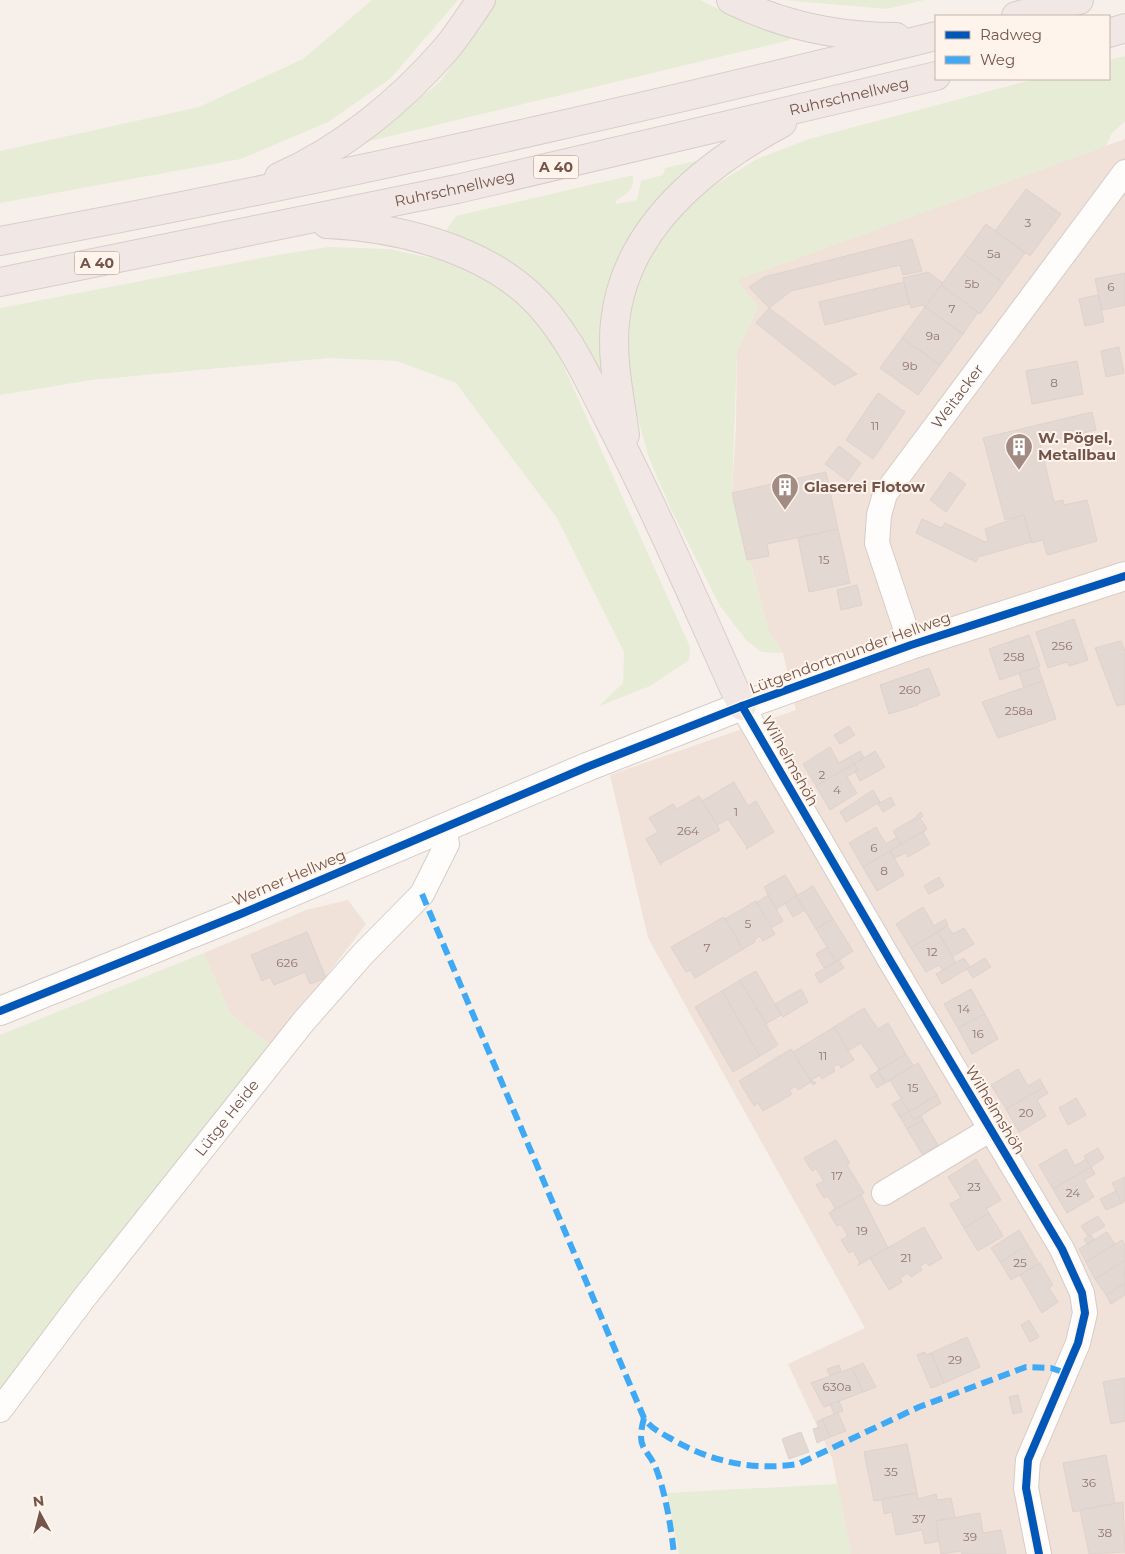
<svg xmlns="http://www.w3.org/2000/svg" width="1125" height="1554" font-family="Montserrat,sans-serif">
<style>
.residential{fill:#f0e2d8}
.green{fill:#e6ecd5}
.building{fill:#e3d8d2;stroke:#dfd2cd}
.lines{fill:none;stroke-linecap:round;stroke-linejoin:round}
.street-casing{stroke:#d6ccc7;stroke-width:26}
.secondary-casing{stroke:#d6ccc6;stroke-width:30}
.highway-casing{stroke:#d8cdca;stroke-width:30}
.street{stroke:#fefdfc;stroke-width:24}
.secondary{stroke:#fefdfc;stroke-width:28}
.highway{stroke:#f1e7e4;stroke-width:28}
.quiet{stroke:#3fa9f5;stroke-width:6;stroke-dasharray:12 6;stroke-linecap:butt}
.cycleway-casing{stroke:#fef4eb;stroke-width:11}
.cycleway{stroke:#0057b8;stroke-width:8}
.labels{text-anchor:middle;stroke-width:4;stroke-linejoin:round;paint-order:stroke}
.number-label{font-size:12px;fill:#92776f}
.shield{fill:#fef4eb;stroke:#9d847b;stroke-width:1}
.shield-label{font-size:14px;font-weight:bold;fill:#74544b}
.street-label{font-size:15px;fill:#74544b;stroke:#fef4eb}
.poi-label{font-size:15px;font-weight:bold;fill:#74544b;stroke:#fef4eb;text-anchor:start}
</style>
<rect width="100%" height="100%" fill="#f7f0ea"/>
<g class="residential">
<polygon points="1125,139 1125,1554 851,1554 832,1458 788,1364 865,1328 648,938 610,775 796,710 783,653 769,632 751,564 747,560 732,492 736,427 737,352 758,307 737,280"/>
<polygon points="348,900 366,924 272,1047 230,1014 204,953 306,910"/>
</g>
<g class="green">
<polygon points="372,0 458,0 390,79 328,122 241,159 0,203 0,151 199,107 303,59"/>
<polygon points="496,0 700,0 750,25 789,37 790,40 349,146 392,120 440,82"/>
<polygon points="783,0 924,0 887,9"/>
<polygon points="1125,56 1125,121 1112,133 1106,146 738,280 758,307 737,352 732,492 747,560 751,564 769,632 783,653 762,652 747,641 720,606 670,507 649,458 631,394 627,360 627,331 630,307 637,281 655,242 680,214 713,186 757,159 809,139 1035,79 1109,79 1109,60"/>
<path d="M718,156L640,222L618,259L603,303L601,352L604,376C587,349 572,316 549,294C520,265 480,250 444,233L456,216L633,175C635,190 627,193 616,201V204L637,200L641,181L663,175L665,168Z"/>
<polygon points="329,247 389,249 454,263 505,291 550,336 690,647 689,660 650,686 599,706 623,683 624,652 557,518 456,383 397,361 329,358 91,380 0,395 0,308 277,255"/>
<polygon points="204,953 230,1014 272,1047 0,1402 0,1035"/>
<polygon points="837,1484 851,1554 679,1554 667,1493"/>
</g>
<g class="building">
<polygon points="1026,189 1061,214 1030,256 995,231"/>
<polygon points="986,224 1025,253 1003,283 964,254"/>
<polygon points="912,239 922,271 903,275 900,265 791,291 769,308 749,287 764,277"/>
<polygon points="964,254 1003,283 980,314 941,285"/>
<polygon points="928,272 943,283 925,307 922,305 911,308 903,278"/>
<polygon points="1125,273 1125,305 1102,310 1095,279"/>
<polygon points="904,282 909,304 825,325 819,302"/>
<polygon points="941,285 978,312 963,334 925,307"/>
<polygon points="1098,295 1104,322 1085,326 1079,299"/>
<polygon points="925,307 963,334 940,365 902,338"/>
<polygon points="769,308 857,374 834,385 756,323"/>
<polygon points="902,338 940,365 918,395 880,368"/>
<polygon points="1119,347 1124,373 1106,377 1101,351"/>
<polygon points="1077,361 1083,394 1032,404 1026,371"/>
<polygon points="878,393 905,412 873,459 846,440"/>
<polygon points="1092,412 1096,430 1040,443 1054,502 1063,500 1064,505 1087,500 1097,541 1047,555 1043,540 1032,543 1024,515 1005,520 983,438"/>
<polygon points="839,446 861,463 848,481 825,464"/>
<polygon points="826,472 838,529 767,544 769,556 747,560 732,493"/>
<polygon points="950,472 966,484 946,512 930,500"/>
<polygon points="1024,515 1031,542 978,557 976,562 916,533 922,519 942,528 945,523 985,542 988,541 985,529"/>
<polygon points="838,529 850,583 809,592 798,538"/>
<polygon points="857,585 862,605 841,610 837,590"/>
<polygon points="1074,619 1088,660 1069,666 1067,662 1048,668 1036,632"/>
<polygon points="1029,635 1040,666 1000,680 989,649"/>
<polygon points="1121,641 1125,651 1125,704 1117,706 1095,648"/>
<polygon points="1038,667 1043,681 1024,688 1019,673"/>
<polygon points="929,668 940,695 918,704 918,705 889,714 880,685"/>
<polygon points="1043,681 1056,719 998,738 982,702"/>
<polygon points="849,726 855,735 840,744 834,735"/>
<polygon points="830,747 839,763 850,757 854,764 816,786 803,764"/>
<polygon points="860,751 864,758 854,764 850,757"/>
<polygon points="875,751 885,767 860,781 855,772 858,770 854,764"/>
<polygon points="854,764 858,770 847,777 857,793 830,810 816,786"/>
<polygon points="734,782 748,806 756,801 774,832 746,849 747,847 728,819 717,825 702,801"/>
<polygon points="873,790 880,802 846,822 840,812"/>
<polygon points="699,796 720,830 661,863 661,865 646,839 658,832 649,818 673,804 677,809"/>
<polygon points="891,797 895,805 883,812 878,804"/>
<polygon points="921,812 923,816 920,818 927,829 901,845 893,831 917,817 917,815"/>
<polygon points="876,827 886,844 897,837 901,845 863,867 849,843"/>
<polygon points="927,829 923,833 930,844 908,857 906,853 894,858 890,851"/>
<polygon points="890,851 904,875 877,891 863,867"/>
<polygon points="785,875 798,896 776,909 764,887"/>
<polygon points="939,877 944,886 929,894 924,886"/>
<polygon points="813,886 833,919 816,929 796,896"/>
<polygon points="768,895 783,921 771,928 756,903"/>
<polygon points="796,896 805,910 793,917 785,903"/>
<polygon points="756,901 775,934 763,941 760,936 754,940 755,942 743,949 725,919"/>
<polygon points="923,907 934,926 945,919 948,925 911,948 896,924"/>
<polygon points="724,917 743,949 695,978 690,970 686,972 671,947"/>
<polygon points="833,919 853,951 836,962 816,929"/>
<polygon points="947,926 953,934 964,928 974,944 952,957 938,932"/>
<polygon points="307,932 326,978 310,984 305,972 274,985 270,977 262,981 251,955"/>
<polygon points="938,932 956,963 943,971 939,965 926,972 911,948"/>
<polygon points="827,947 836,962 824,968 816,954"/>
<polygon points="964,958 970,967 942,984 936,974"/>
<polygon points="985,958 991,967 973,978 967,969"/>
<polygon points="839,960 844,968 820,983 815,974"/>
<polygon points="756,971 781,1015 766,1024 740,980"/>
<polygon points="740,980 778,1045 760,1056 722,991"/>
<polygon points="801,989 808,1002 783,1017 775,1004"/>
<polygon points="971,989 985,1014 958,1028 944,1004"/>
<polygon points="722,991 760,1056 733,1072 695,1007"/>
<polygon points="864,1008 878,1029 888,1023 906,1054 878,1071 879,1069 861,1043 848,1051 834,1027"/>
<polygon points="985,1014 998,1039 972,1054 958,1028"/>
<polygon points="834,1027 854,1060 841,1068 839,1064 833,1067 835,1071 822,1079 820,1075 811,1080 816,1083 813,1085 793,1052"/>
<polygon points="791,1049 811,1082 798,1090 796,1086 789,1090 792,1094 763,1111 758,1103 754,1106 739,1081"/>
<polygon points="906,1054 913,1065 886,1083 878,1071"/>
<polygon points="918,1063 937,1095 909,1112 890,1080"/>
<polygon points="1018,1069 1028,1086 1040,1079 1044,1087 1006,1109 991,1085"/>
<polygon points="878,1071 885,1083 877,1088 870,1076"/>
<polygon points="1044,1087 1048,1093 1037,1100 1046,1116 1019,1132 1006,1109"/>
<polygon points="937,1095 941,1103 914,1120 909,1112"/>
<polygon points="1076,1098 1086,1115 1068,1125 1059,1108"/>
<polygon points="901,1099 909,1111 900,1117 892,1104"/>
<polygon points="909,1111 914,1120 921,1116 923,1120 907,1129 900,1117"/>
<polygon points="923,1120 938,1145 922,1154 907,1129"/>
<polygon points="836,1140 850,1163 847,1165 864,1193 831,1212 835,1208 828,1196 824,1198 816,1185 824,1181 816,1169 812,1171 804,1158"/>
<polygon points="1098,1148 1104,1158 1091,1167 1084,1156"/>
<polygon points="1066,1149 1075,1166 1086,1159 1091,1167 1053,1189 1039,1165"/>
<polygon points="976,1159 1001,1200 986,1209 989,1213 964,1228 950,1204 961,1198 948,1177"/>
<polygon points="1091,1167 1095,1174 1084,1180 1094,1197 1067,1213 1053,1189"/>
<polygon points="1125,1177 1125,1201 1122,1203 1112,1183"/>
<polygon points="1116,1191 1122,1203 1106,1210 1100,1199"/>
<polygon points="861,1195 888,1248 857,1266 860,1263 853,1251 849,1253 841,1240 848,1236 841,1224 837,1226 829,1213"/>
<polygon points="989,1213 1003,1236 978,1251 964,1228"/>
<polygon points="1098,1216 1105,1226 1088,1236 1081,1226"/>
<polygon points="924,1227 942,1258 929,1266 926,1262 920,1266 922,1270 911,1277 908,1273 900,1278 902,1282 889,1290 870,1258"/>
<polygon points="1019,1230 1028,1245 1000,1262 991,1248"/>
<polygon points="1107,1232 1115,1244 1086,1262 1079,1249"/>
<polygon points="1091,1235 1094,1240 1087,1244 1084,1239"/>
<polygon points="1122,1240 1125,1245 1125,1261 1095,1279 1086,1262"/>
<polygon points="1028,1245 1039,1264 1011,1280 1000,1262"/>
<polygon points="1124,1261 1125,1283 1106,1295 1095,1279"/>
<polygon points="1040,1263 1053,1285 1049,1288 1058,1302 1042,1313 1020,1275"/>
<polygon points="1125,1283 1125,1295 1111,1304 1106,1295"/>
<polygon points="1029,1320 1039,1337 1030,1342 1021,1325"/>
<polygon points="967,1337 980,1367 944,1383 931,1353"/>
<polygon points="925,1352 926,1355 931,1353 944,1383 931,1388 917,1355"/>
<polygon points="863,1363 876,1387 863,1392 852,1368"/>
<polygon points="839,1365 841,1371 830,1376 827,1369"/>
<polygon points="852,1368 863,1392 824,1407 811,1383"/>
<polygon points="1125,1378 1125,1421 1111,1424 1103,1382"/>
<polygon points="1018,1395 1022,1412 1013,1414 1009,1397"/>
<polygon points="839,1401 843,1411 834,1414 830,1404"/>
<polygon points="838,1413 846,1431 830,1437 822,1419"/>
<polygon points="822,1419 830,1437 817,1443 813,1429 819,1427 817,1422"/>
<polygon points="801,1432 809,1452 789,1459 782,1439"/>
<polygon points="907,1444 917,1493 874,1501 864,1452"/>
<polygon points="1106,1455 1115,1503 1073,1512 1063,1463"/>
<polygon points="917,1493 918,1499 936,1494 937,1500 951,1498 955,1518 936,1521 939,1541 925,1544 922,1530 896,1535 892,1512 884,1514 882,1499"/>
<polygon points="1123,1502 1125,1552 1089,1554 1080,1510"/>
<polygon points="980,1513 983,1533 1001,1530 1006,1554 962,1554 961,1551 941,1554 936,1521"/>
</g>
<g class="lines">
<defs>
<g id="street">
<path id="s1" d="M911,645L877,543L879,515L885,494L1125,172"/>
<polyline points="742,706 891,962 1062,1249 1082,1293 1085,1313 1078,1343 1028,1460 1026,1488 1039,1554"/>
<polyline points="884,1193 991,1129"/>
<path id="s2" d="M0,1410L84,1298L304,1021L363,954L422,894L447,844L444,828"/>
</g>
<polyline id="secondary" points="0,1011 243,913 587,767 742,706 911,645 1125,576"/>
<g id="highway">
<path d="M731,0C782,25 839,37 896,37"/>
<polyline points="1016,16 1079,0"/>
<polyline points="1109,33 1125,28"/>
<path d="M279,177C342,149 400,102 445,50C458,35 469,17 481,0"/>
<path d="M327,224C396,227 478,247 530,295C567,330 587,377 610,422C658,515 699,611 742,706"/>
<path d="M0,241C314,183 626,113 936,36"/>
<path id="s3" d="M0,282L457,189L936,76"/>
<path d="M625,435C620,398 611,359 615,322C625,228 704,165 782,123"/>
</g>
</defs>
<use href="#street" class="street-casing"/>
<use href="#secondary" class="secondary-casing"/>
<use href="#highway" class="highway-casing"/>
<use href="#street" class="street"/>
<use href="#secondary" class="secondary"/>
<use href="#highway" class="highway"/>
<g class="quiet">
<path d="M422,894L644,1418C651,1429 663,1434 675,1441C713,1462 754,1471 798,1464L919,1407L1026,1367L1051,1368L1066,1373"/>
<path d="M644,1418C635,1452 648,1446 657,1471C666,1496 671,1527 674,1554"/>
</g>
<defs>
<g id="cycleway">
<polyline points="742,706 891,962 1062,1249 1082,1293 1085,1313 1078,1343 1028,1460 1026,1488 1039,1554"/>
<polyline points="0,1011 243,913 587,767 742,706 911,645 1125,576"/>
</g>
</defs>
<use href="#cycleway" class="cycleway-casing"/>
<use href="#cycleway" class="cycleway"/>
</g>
<defs>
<symbol id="building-pin" viewBox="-11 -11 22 30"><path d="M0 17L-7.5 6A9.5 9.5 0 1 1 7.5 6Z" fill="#a28b83" stroke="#fef4eb"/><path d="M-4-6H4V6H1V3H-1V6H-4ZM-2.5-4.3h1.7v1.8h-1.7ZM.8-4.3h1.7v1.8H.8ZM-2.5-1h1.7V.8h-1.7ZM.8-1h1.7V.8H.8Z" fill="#fff"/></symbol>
</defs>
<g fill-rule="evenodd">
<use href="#building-pin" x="1003" y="431" width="32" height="43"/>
<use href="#building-pin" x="769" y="471" width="32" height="43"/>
</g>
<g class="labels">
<g class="number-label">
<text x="1028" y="227">3</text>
<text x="994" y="258">5a</text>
<text x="972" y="288">5b</text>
<text x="1111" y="291">6</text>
<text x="952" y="313">7</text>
<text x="933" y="340">9a</text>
<text x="910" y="370">9b</text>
<text x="1054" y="387">8</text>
<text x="875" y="430">11</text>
<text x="824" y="564">15</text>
<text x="1062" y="650">256</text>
<text x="1014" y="661">258</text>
<text x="910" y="694">260</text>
<text x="1019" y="715">258a</text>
<text x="822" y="779">2</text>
<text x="837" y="794">4</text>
<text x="736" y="816">1</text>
<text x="688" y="835">264</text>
<text x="874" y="852">6</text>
<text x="884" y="875">8</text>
<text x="748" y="928">5</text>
<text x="707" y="952">7</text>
<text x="932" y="956">12</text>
<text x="287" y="967">626</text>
<text x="964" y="1013">14</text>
<text x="978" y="1038">16</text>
<text x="823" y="1060">11</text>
<text x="913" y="1092">15</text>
<text x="1026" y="1117">20</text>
<text x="837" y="1180">17</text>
<text x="974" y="1191">23</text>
<text x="1073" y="1197">24</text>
<text x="862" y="1235">19</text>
<text x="906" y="1262">21</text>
<text x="1020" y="1267">25</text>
<text x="955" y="1364">29</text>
<text x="837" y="1391">630a</text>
<text x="891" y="1476">35</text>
<text x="1089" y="1487">36</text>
<text x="919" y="1523">37</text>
<text x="1105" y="1537">38</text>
<text x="970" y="1541">39</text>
</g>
<g class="shield">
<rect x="533.5" y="155.5" width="45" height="23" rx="4"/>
<rect x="74.5" y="251.5" width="45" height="23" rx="4"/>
</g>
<g class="shield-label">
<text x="556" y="172">A 40</text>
<text x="97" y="268">A 40</text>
</g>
<g class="street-label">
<text dy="5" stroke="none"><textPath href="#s3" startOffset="869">Ruhrschnellweg</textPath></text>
<text dy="5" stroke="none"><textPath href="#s3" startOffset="464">Ruhrschnellweg</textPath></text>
<text dy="5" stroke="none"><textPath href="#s1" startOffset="279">Weitacker</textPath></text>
<text transform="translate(850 653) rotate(-20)" y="5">Lütgendortmunder Hellweg</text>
<text transform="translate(790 761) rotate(61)" y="5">Wilhelmshöh</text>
<text transform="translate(289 878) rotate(-23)" y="5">Werner Hellweg</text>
<text transform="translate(995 1110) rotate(59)" y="5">Wilhelmshöh</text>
<text dy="5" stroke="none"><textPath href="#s2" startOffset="370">Lütge Heide</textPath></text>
</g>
<g class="poi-label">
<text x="1038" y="443">W. Pögel,<tspan x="1038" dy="17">Metallbau</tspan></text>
<text x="804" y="492">Glaserei Flotow</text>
</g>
</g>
<rect x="935" y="15" width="175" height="65" fill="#fef4eb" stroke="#c7b4ab"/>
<rect x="945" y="31" width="25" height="8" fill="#0057b8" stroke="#c7b4ab"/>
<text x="980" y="40" font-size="15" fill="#74544b">Radweg</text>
<rect x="945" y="56" width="25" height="8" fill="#3fa9f5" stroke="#c7b4ab"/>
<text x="980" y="65" font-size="15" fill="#74544b">Weg</text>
<g transform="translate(40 1514) rotate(353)" stroke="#fef4eb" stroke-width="4" paint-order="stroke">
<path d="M0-4L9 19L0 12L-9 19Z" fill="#74544b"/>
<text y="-8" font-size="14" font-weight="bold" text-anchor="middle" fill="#74544b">N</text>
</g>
</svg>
